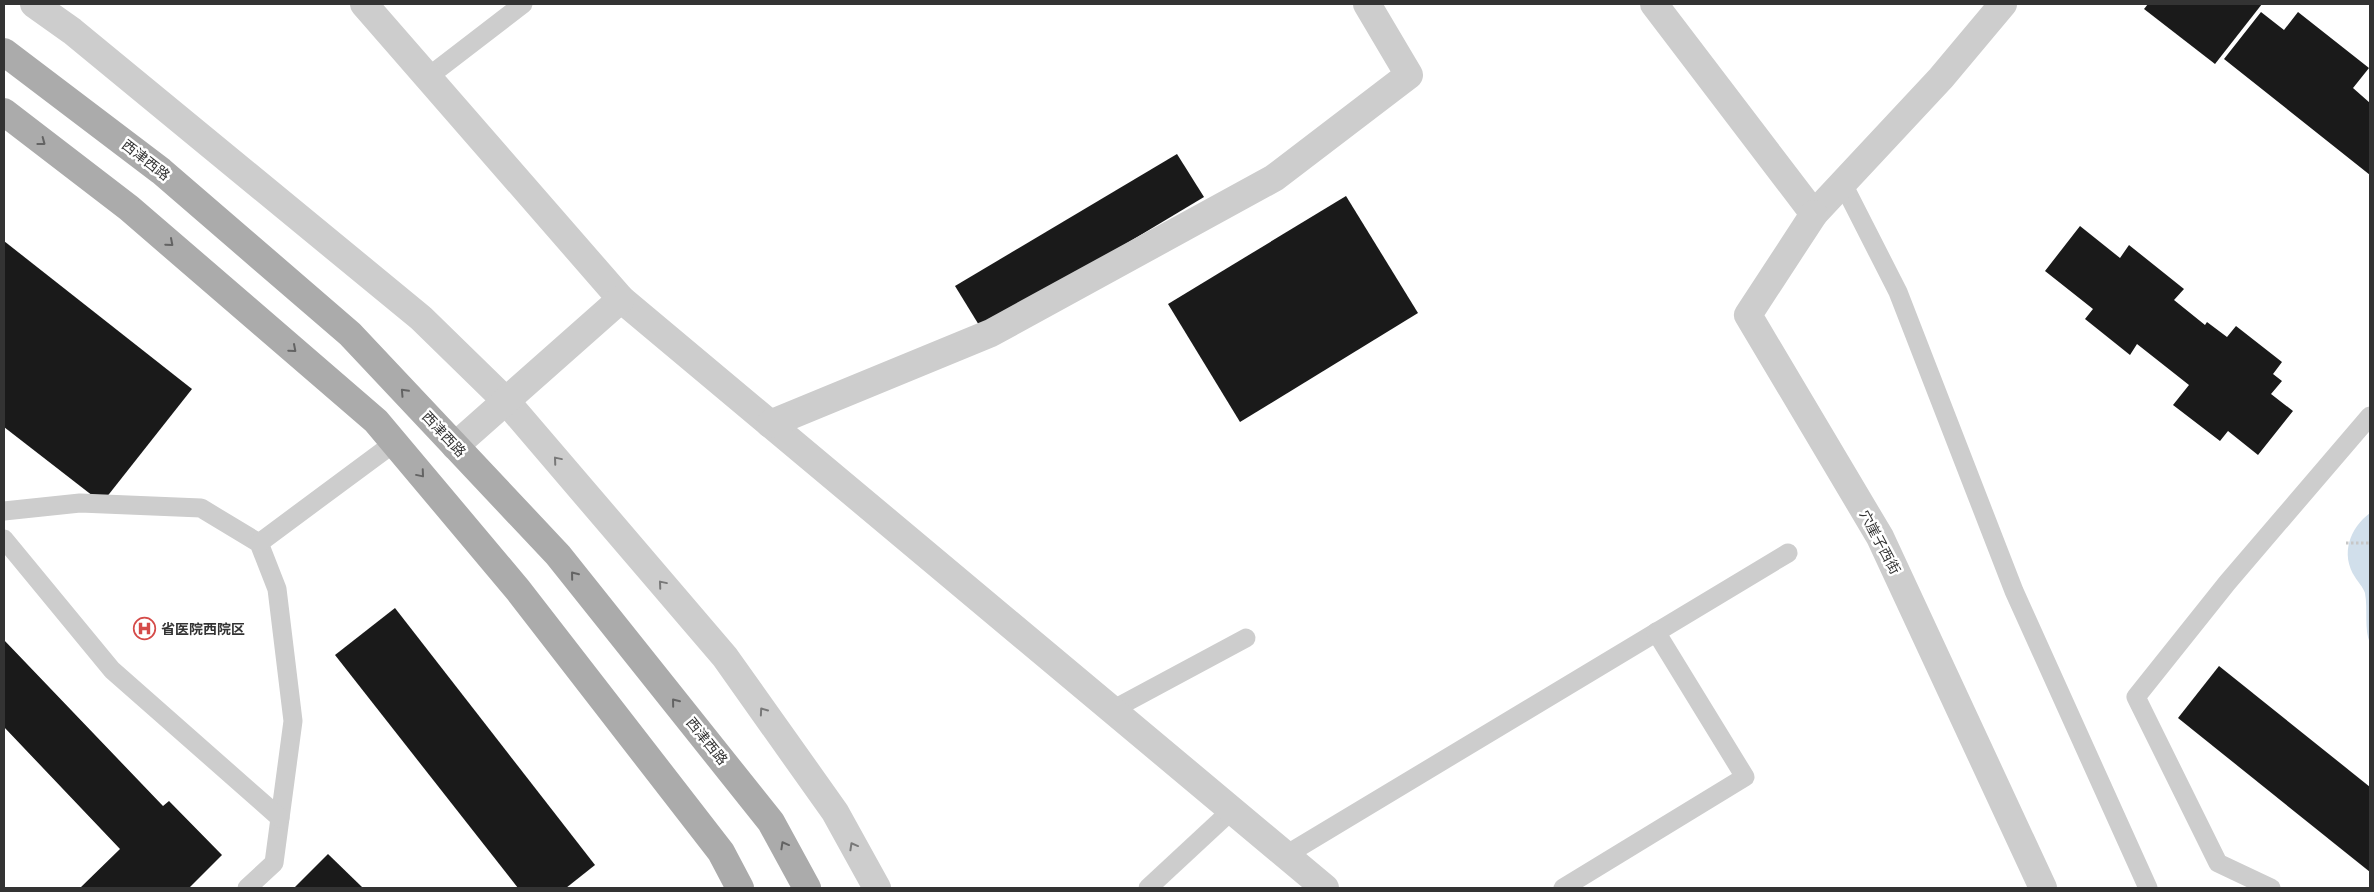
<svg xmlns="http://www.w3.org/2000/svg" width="2374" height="892" font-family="'Open Sans','Noto Sans SC',sans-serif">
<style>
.water{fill:#d1dfeb}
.building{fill:#1a1a1a}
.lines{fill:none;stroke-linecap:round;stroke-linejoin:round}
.path{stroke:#c7c7c7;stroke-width:3;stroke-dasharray:2.5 2.5;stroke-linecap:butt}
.service{stroke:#cdcdcd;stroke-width:19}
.minor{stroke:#cdcdcd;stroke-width:28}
.primary{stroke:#ababab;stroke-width:28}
.oneway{stroke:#636363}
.oneway2{stroke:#787878}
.labels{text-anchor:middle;stroke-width:5;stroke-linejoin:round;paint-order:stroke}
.street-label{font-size:14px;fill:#333;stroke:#fff}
.poi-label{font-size:14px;font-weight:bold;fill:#333;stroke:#fff;text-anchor:start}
</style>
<rect width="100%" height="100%" fill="#fff"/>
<path class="water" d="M2370,513V643C2364,630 2368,609 2365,593C2363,587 2358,582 2355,577C2340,554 2350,528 2370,513Z"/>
<g class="building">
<polygon points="2148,4 2262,4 2215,64 2144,9"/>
<polygon points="2261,12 2284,30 2298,12 2369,68 2353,88 2370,103 2370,175 2224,59"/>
<polygon points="1177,154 1204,197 982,330 955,286"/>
<polygon points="1346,196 1418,313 1240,422 1168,304"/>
<polygon points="2080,226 2120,258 2129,245 2184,289 2174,300 2205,325 2207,322 2227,337 2236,326 2282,362 2273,374 2282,381 2271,394 2293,411 2258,455 2228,431 2220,441 2173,405 2189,385 2137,344 2130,355 2085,319 2093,309 2045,271"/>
<polygon points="4,241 192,389 102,503 4,427"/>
<polygon points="395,608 595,865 566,888 518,888 335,655"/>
<polygon points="4,640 163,806 169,801 222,855 189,888 80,888 120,849 4,727"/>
<polygon points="2219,666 2370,787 2370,872 2178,718"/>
<polygon points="328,854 363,888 294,888"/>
</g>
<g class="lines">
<polyline class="path" points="2346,543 2370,543"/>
<g class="service">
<polyline points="428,77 523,4"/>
<polyline points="1843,184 1898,292 2014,591 2148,888"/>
<polyline points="4,511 80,503 201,508 259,543 277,589 293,721 274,863 247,888"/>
<polyline points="4,539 112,670 280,818"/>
<polyline points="259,543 394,443"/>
<polyline points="1112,710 1246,638"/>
<polyline points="1286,855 1788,553"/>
<polyline points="1148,888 1232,810"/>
<polyline points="1563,888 1745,777 1656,632"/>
<polyline points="2271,888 2218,863 2136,697 2227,583 2370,416"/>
</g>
<g class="minor">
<polyline points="34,4 72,31 421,318 506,401 725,657 835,812 877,888"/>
<polyline points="364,4 621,299 1325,888"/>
<polyline points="1654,4 1814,214 1941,78 2003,4"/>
<polyline points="1814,214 1748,315 1880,537 2043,888"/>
<polyline points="770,424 991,333 1274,178 1409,75 1367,4"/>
<polyline points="455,446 621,299"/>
</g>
<g class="primary">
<polyline points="4,52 161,171 350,334 558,555 771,822 807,888"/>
<polyline points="4,112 129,208 376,421 518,590 721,852 740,888"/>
</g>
</g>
<defs><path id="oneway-chevron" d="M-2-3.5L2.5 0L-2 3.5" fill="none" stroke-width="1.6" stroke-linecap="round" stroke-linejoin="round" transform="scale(1.25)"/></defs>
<g class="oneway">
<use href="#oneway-chevron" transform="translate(42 142) rotate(37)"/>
<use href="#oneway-chevron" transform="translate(170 243) rotate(41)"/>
<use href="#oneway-chevron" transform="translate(293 349) rotate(41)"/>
<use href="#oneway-chevron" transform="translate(404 392) rotate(-133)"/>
<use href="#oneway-chevron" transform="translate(421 474) rotate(50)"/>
<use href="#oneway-chevron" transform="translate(574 575) rotate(-129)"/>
<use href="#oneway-chevron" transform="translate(675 702) rotate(-129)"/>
<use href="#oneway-chevron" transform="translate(784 845) rotate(-119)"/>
</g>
<g class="oneway2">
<use href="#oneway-chevron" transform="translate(557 460) rotate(-130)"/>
<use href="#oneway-chevron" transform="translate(662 584) rotate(-130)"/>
<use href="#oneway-chevron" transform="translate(763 711) rotate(-125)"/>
<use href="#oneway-chevron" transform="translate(853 846) rotate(-119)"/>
</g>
<defs>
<symbol id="hospital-ring" viewBox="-11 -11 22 22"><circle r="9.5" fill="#fff" stroke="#d54b49" stroke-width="1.5"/><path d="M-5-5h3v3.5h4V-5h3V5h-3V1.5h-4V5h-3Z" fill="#d54b49"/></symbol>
</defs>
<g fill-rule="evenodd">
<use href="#hospital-ring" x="132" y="616" width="25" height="25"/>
</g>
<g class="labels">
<g class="street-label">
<text transform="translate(146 160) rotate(38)" y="5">西津西路</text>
<text transform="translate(444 434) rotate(47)" y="5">西津西路</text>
<text transform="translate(1880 542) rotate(62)" y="5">穴崖子西街</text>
<text transform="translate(707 741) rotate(51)" y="5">西津西路</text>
</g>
<g class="poi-label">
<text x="161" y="634">省医院西院区</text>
</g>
</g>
<rect width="2374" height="892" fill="none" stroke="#333333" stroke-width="10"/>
</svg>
